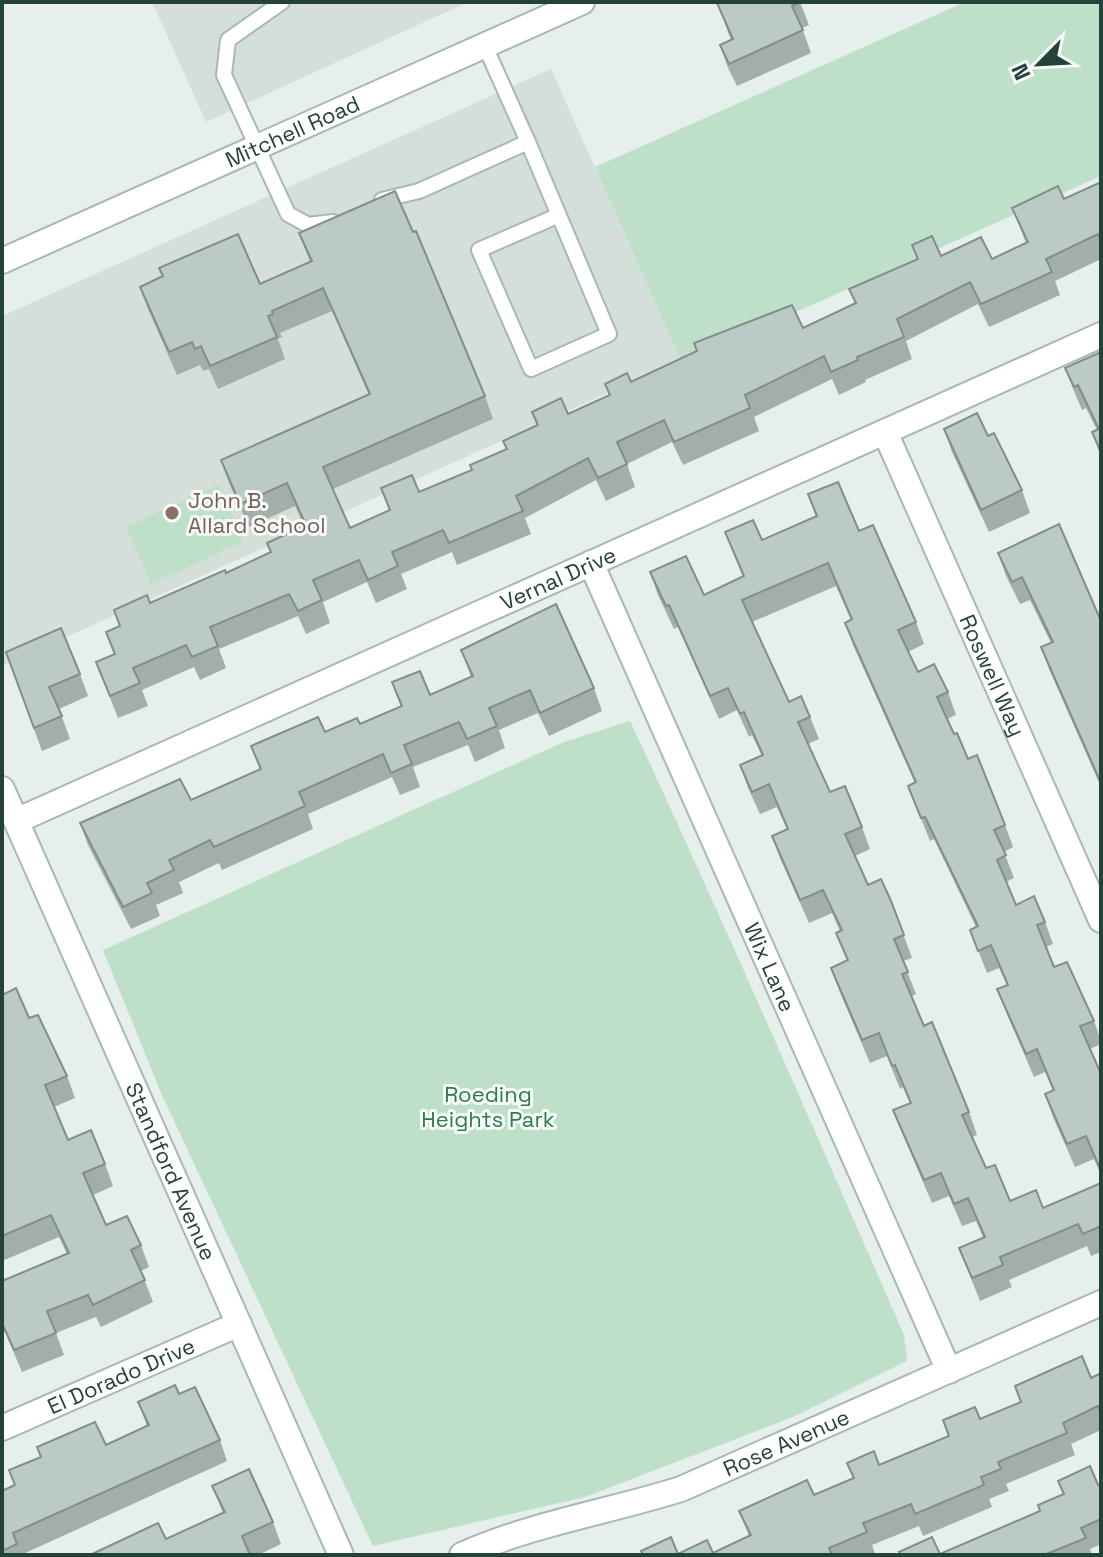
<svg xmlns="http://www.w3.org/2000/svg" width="1103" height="1557" font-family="'Space Grotesk',sans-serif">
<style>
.built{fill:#d4dfda}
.green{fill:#bfe0c8}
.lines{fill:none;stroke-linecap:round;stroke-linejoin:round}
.service-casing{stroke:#a8b8b2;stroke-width:18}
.minor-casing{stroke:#a8b8b2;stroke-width:28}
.tertiary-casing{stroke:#a8b8b2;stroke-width:28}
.service{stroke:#fff;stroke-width:14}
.minor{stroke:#fff;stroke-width:24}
.tertiary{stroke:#fff;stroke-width:24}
.wall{fill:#a1aea9}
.building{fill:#bbcac4;stroke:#838d89;stroke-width:2}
.education-dot{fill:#8d6e63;stroke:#f7fbf9;stroke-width:3}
.labels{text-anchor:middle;stroke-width:6;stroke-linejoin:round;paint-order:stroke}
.street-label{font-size:22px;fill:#24423a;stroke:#f7fbf9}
.education-label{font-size:22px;fill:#785e54;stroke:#f7fbf9;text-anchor:start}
.park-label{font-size:22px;fill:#2d7a4b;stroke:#f7fbf9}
</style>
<rect width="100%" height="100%" fill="#e6efeb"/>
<g class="built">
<polygon points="152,2 468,2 206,122"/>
<polygon points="551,69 681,360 2,666 2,316"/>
</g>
<g class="green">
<polygon points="965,2 1101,2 1101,176 682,363 595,167"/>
<polygon points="219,485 244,541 151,584 126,527"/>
<path d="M630,721C725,924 814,1129 904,1335L907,1361L793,1417L585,1497L373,1546L161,1093L103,950L564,742Z"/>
</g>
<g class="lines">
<defs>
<g id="service">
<polyline points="282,2 228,40 224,75 288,214 308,225 333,222"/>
<polyline points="528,142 609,334 531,369 479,250 557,216"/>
<polyline points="382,200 419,191 528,142 485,46"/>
</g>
<g id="minor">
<path id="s1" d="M885,432L1101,920"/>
<path id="s2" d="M591,563L949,1371"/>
<path id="s3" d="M2,789L341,1555"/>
<path id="s4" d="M16,821L1101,335"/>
<path id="s5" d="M2,1428L239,1324"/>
<path id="s6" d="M462,1555C531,1524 608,1512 681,1489L1101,1303"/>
</g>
<g id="tertiary">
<path id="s7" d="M2,261L582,2"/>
</g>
</defs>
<use href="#service" class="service-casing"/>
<use href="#minor" class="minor-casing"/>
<use href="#tertiary" class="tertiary-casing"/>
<use href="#service" class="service"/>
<use href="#minor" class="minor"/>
<use href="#tertiary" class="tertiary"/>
</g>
<g class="wall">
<polygon points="800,2 809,25 802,28 811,53 737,86 728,68 720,45 731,40 717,3"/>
<polygon points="1101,182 1101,259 1055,281 1060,295 989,327 978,304 906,341 912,359 865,380 866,382 839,395 832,379 754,417 759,431 683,465 672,442 627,464 635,487 606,501 596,480 525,518 531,534 457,565 452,552 401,574 407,589 376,603 367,582 323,602 330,623 306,634 298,616 219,649 226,668 200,680 194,667 142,690 148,706 118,718 96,662 114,654 106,632 120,626 114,610 150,603 226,573 271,552 267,543 304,526 295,506 249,527 229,483 221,460 369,395 332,311 280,333 282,337 278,339 285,359 218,389 209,369 203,371 200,365 177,375 148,309 140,287 260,284 310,262 299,233 485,396 493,419 333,489 350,528 389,510 381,488 419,492 472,470 506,449 537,426 532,412 568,414 609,395 605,384 631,382 803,328 855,304 849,289 917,260 912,245 941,256 992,259 1026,243 1012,208 1064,199"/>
<polygon points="1101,352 1101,457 1092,432 1097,430 1086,408 1082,410 1074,391 1065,368"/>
<polygon points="944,429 988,436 1022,490 1030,513 989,532 952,452"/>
<polygon points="808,494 859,531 916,622 924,644 908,652 918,672 948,692 956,715 947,719 968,759 1005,825 1013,847 1004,852 1014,878 1006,882 1016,905 1045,922 1053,944 1046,947 1054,967 1094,1021 1101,1041 1101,1044 1090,1049 1101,1074 1101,1175 1094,1159 1075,1167 1053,1117 1045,1094 1053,1091 1045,1072 1034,1077 1006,1012 997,989 1007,985 999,968 987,973 970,930 976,927 934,839 930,841 908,786 915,783 853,645 845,623 851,620 836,586 752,622 789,702 810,717 819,739 808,744 830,792 862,827 870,849 855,856 868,885 891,901 912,958 903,961 916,994 912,996 924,1026 969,1112 977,1135 972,1137 986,1168 1010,1201 1043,1208 1101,1183 1101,1252 1091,1256 1087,1246 1009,1280 1012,1287 980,1301 959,1248 983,1237 976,1221 962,1226 949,1196 932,1203 902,1133 893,1110 910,1103 903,1087 900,1089 887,1056 870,1063 839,990 831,968 847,961 836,933 840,931 832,913 809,923 780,858 772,836 787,829 777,807 760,814 748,788 740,765 762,756 752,735 749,737 737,710 719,719 678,627 674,629 658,595 650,572 704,595 743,577 725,532 762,540 816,517"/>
<polygon points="998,553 1101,621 1101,787 1049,669 1041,647 1051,643 1030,600 1020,604 1006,576"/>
<polygon points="461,650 594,688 602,711 549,736 538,713 499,730 505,748 475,762 468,745 413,767 420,787 400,795 392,777 308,814 313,829 222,870 219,863 179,882 183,893 156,905 160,916 131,929 88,845 80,823 191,800 260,769 251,746 360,724 401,707 392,682 430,695 471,677"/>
<polygon points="6,652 80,674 88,696 59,709 70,739 42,751"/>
<polygon points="2,995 29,1018 67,1076 75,1098 54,1107 68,1140 105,1164 113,1186 93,1195 106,1225 141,1245 149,1267 141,1271 153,1302 101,1327 96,1317 56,1333 64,1355 22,1372 5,1332 2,1333 2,1281 67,1254 59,1237 2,1261"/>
<polygon points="1101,1373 1101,1430 1071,1444 1075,1455 1006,1484 1009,1491 989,1499 992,1507 923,1536 919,1526 872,1545 875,1554 873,1555 642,1555 713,1553 749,1536 739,1511 814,1495 853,1478 847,1463 879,1465 948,1436 943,1420 980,1419 1021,1402 1015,1386 1091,1378"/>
<polygon points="179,1394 220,1440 227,1461 21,1555 2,1555 2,1491 14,1485 9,1470 40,1457 37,1447 106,1445 147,1426 138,1402"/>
<polygon points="1058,1481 1098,1485 1101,1484 1101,1544 1090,1549 1092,1555 901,1555 940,1554 1040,1511 1063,1494"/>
<polygon points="212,1486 273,1522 281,1544 258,1555 90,1555 166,1539 223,1513"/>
</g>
<g class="building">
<polygon points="719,2 800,2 792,6 803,30 729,64 720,45 733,39 717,3"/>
<polygon points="1101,182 1101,240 1098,234 1046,259 1052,272 981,304 970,282 897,319 904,337 857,357 858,360 831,372 824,356 745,395 750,408 674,442 664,420 617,442 627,464 598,478 588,458 516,496 523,511 449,543 443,530 392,552 398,566 368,580 359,560 313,580 322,600 298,611 289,594 210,627 218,646 192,657 186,645 133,668 140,683 110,696 96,662 115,654 106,632 120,626 114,610 147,595 150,603 225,570 226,573 271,552 267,543 306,525 287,483 240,504 221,460 370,394 323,288 272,311 273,314 268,316 277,337 210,366 201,346 195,349 192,342 169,352 140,287 163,276 159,268 238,234 260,284 312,261 299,233 395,191 413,232 416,231 485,396 323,467 350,528 390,510 381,488 412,475 419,492 472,470 470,465 507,449 503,441 538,425 532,412 561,398 568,414 610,395 605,384 627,373 631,382 697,351 694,343 792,305 803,328 856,303 849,289 918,259 912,245 932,236 941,256 981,237 992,259 1028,242 1012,208 1058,186 1064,199"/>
<polygon points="1101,352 1101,452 1092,432 1099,429 1078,385 1074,387 1065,368"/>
<polygon points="977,413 988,436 994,433 1022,490 981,510 944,429"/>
<polygon points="838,482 859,531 873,525 916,622 898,630 918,672 934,664 948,692 937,697 954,734 957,733 968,759 977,755 1005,825 994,830 1006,855 997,860 1016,905 1034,896 1045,922 1037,925 1054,967 1067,962 1094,1021 1080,1026 1101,1074 1101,1171 1086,1136 1067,1144 1045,1094 1054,1090 1037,1049 1026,1054 997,989 1008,985 991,945 978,951 970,930 978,926 925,817 921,818 908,786 916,782 845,623 852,619 828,563 742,600 789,702 801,696 810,717 798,722 830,792 845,786 862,827 845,834 868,885 881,879 891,901 904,935 894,939 908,972 902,974 924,1026 932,1022 969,1112 962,1115 986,1168 995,1165 1010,1201 1036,1190 1043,1208 1101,1183 1101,1226 1083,1234 1078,1224 1000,1257 1003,1265 972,1278 959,1248 985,1237 968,1198 954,1204 941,1173 924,1180 893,1110 911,1103 895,1065 892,1066 879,1033 862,1040 831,968 848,960 836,933 842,930 823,890 800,900 772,836 788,829 769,784 752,792 740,765 763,755 744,712 740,714 728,688 710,696 669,605 666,606 650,572 686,556 704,595 744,576 725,532 753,520 762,540 817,516 808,494"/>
<polygon points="1059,524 1101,621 1100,781 1041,647 1053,642 1022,577 1012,582 998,553"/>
<polygon points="556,604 594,688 540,713 530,690 489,708 497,726 467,739 459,722 404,745 412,764 391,773 383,754 299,792 305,806 214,847 210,840 169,860 174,870 147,883 152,893 123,907 80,823 180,779 191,800 261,769 251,746 318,717 325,732 357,718 360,724 402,706 392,682 420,671 430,695 473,676 461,650"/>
<polygon points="61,628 80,674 49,687 62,716 34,728 6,652"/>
<polygon points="16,988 29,1018 38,1015 67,1076 45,1085 68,1140 91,1130 105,1164 83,1173 106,1225 127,1216 141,1245 131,1250 145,1280 93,1305 88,1295 47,1311 56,1333 14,1350 2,1323 2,1281 69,1253 51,1215 2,1236 2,995"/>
<polygon points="1082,1356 1091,1378 1101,1373 1101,1414 1098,1406 1063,1423 1067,1433 998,1462 1001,1469 981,1477 984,1485 915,1514 911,1504 863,1523 867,1532 829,1548 832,1555 643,1555 641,1551 671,1537 678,1554 707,1540 713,1553 751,1535 739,1511 807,1480 814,1495 854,1478 847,1463 874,1451 879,1465 949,1436 943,1420 975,1407 980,1419 1021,1402 1015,1386"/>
<polygon points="175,1385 179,1394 195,1387 220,1440 13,1533 17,1544 2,1551 2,1491 15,1485 9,1470 41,1457 37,1447 95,1422 106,1445 149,1425 138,1402"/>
<polygon points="1090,1466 1098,1485 1101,1484 1101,1519 1081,1528 1086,1538 1044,1555 901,1555 899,1552 932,1537 940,1554 1040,1511 1038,1505 1064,1494 1058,1481"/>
<polygon points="249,1469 273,1522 242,1536 250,1555 90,1555 158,1523 166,1539 225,1512 212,1486"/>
</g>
<circle class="education-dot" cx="172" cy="513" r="8"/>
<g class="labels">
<g class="street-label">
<text dy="8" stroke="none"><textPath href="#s7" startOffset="318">Mitchell Road</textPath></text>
<text dy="8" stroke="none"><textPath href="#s4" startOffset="594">Vernal Drive</textPath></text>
<text dy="8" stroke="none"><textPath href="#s1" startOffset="266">Roswell Way</textPath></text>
<text dy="8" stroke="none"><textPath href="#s2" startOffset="442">Wix Lane</textPath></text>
<text dy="8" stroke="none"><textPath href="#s3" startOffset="418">Standford Avenue</textPath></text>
<text dy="8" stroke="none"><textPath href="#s5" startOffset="130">El Dorado Drive</textPath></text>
<text dy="8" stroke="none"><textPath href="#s6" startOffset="344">Rose Avenue</textPath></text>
</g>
<g class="education-label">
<text x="188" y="508">John B.<tspan x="188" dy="25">Allard School</tspan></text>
</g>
<g class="park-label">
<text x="488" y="1102">Roeding<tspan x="488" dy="25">Heights Park</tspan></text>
</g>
</g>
<rect width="1103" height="1557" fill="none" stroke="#24423a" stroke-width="8"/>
<g transform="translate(1039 64) rotate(246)" stroke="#f7fbf9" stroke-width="6" paint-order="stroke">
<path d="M0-6L14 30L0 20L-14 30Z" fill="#24423a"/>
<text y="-12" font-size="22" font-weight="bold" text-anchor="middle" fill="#24423a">N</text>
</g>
</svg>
